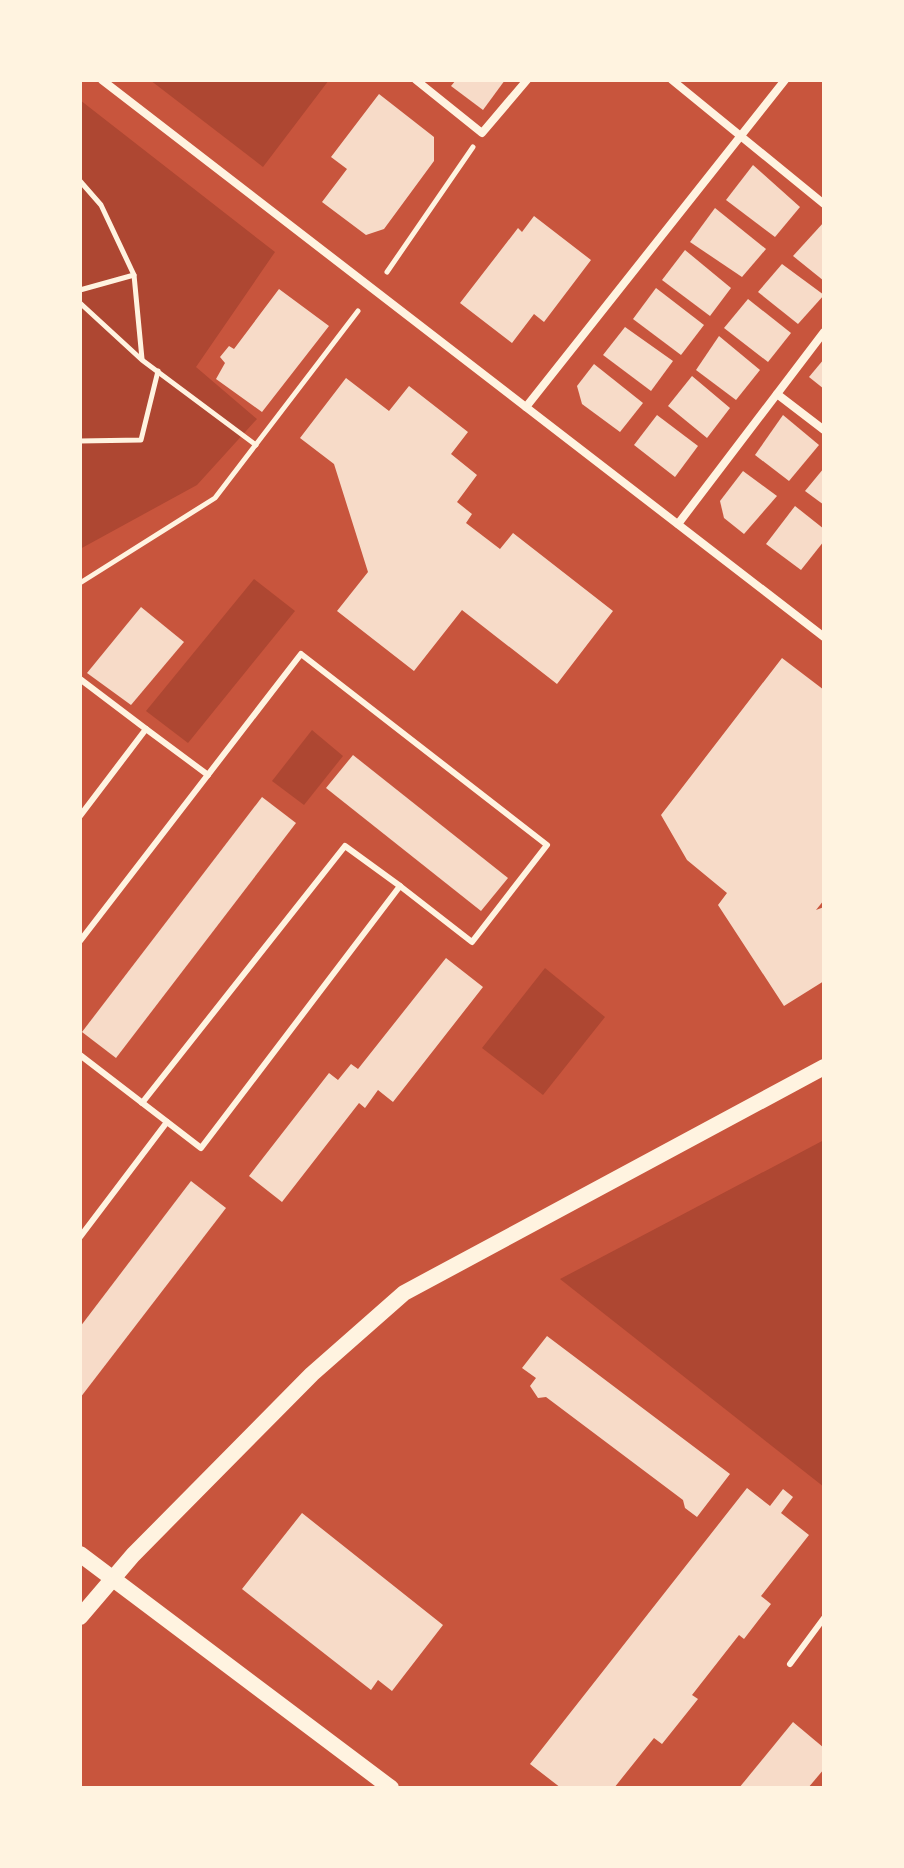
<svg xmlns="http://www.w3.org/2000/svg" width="904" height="1868" font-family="Lato,sans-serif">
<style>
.green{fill:#ae4732}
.building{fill:#f7dbc8}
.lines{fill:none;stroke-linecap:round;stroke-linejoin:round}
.path{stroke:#fff3e0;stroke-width:5}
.service{stroke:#fff3e0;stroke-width:6}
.minor{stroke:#fff3e0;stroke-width:8}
.secondary{stroke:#fff3e0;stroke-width:16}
</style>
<rect width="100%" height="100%" fill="#c8553d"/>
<g class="green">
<polygon points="150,80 329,80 263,167"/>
<polygon points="80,100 275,252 196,367 257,419 197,485 80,549"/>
<polygon points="254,579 295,611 188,743 146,711"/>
<polygon points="312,730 343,756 304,805 272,781"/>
<polygon points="545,968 605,1017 543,1095 482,1048"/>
<polygon points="824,1140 824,1487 560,1279"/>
</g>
<g class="building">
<polygon points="456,80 505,80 483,110 451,86"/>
<polygon points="379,94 434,137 434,161 384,229 366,235 322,202 347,169 331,157"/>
<polygon points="753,165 800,207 775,237 726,200"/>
<polygon points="715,208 766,249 742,277 690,242"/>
<polygon points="534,216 591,260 544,322 534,314 512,343 460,303 518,228 522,232"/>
<polygon points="824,222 824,281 793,256"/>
<polygon points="685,250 731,288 710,316 662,280"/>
<polygon points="782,264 824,295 798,324 758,292"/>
<polygon points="656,288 704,325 681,355 633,319"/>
<polygon points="279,289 329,326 262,412 216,379 225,363 220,357 229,346 234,349"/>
<polygon points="748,299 791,333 768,362 724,328"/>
<polygon points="625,327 673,361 651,391 603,355"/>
<polygon points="719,336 760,370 736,400 696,370"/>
<polygon points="824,359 824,389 809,377"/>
<polygon points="594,364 643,403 620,432 582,404 577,386"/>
<polygon points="692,376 730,408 707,438 668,406"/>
<polygon points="346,378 389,411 409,386 468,432 451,454 477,475 457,502 472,514 466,523 500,549 513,533 613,611 557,684 462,610 414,671 337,611 368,572 334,464 300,438"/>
<polygon points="657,415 698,446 675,477 634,445"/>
<polygon points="783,415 819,445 789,481 755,455"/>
<polygon points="824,468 824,505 805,491"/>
<polygon points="743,471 777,496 744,534 724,518 720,501"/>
<polygon points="795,506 824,529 824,541 801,570 766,544"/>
<polygon points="141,607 184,642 131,705 87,673"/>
<polygon points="782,658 824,690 824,900 816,910 824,907 824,981 784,1006 718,905 727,893 687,860 661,815"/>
<polygon points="353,755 508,878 481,911 326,788"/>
<polygon points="262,797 296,823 116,1058 82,1032"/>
<polygon points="446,958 483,987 393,1102 378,1090 365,1108 359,1103 282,1202 249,1176 329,1073 338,1080 351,1064 358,1069"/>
<polygon points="191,1181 226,1208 80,1398 80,1327"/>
<polygon points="547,1336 730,1474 697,1517 685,1508 683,1500 546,1397 538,1398 530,1386 536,1378 522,1368"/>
<polygon points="747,1488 770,1506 783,1489 793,1497 781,1513 809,1535 761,1596 771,1604 744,1639 739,1635 692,1695 698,1699 662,1744 654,1738 614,1788 561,1788 530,1764"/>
<polygon points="302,1513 443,1625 392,1691 378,1680 371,1690 242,1589"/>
<polygon points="793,1722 824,1748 824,1769 808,1788 739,1788"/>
</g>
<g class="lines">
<g class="path">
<polyline points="80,181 101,205 134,275 142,359"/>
<polyline points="387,272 473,147"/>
<polyline points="80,290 134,275"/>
<polyline points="80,303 142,360 256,445"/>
<polyline points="80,441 141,440 158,371"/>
<polyline points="80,583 215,498 358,311"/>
</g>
<g class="service">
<polyline points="80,679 146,729"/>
<polyline points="80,816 146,729 208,775"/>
<polyline points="80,941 301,654 547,845 472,942 400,886 201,1148 80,1055"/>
<polyline points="142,1103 345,846 400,886"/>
<polyline points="80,1237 167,1122"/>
<polyline points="790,1664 824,1618"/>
</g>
<g class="minor">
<polyline points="102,80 824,637"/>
<polyline points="416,80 482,133 527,80"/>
<polyline points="672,80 824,204"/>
<polyline points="777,394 824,430"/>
<polyline points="526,407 785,80"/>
<polyline points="678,524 824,332"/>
</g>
<g class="secondary">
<polyline points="80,1554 391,1788"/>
<polyline points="80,1617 133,1555 312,1374 404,1293 824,1067"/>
</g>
</g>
<rect width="904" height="1868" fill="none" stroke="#fff3e0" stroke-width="164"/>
</svg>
